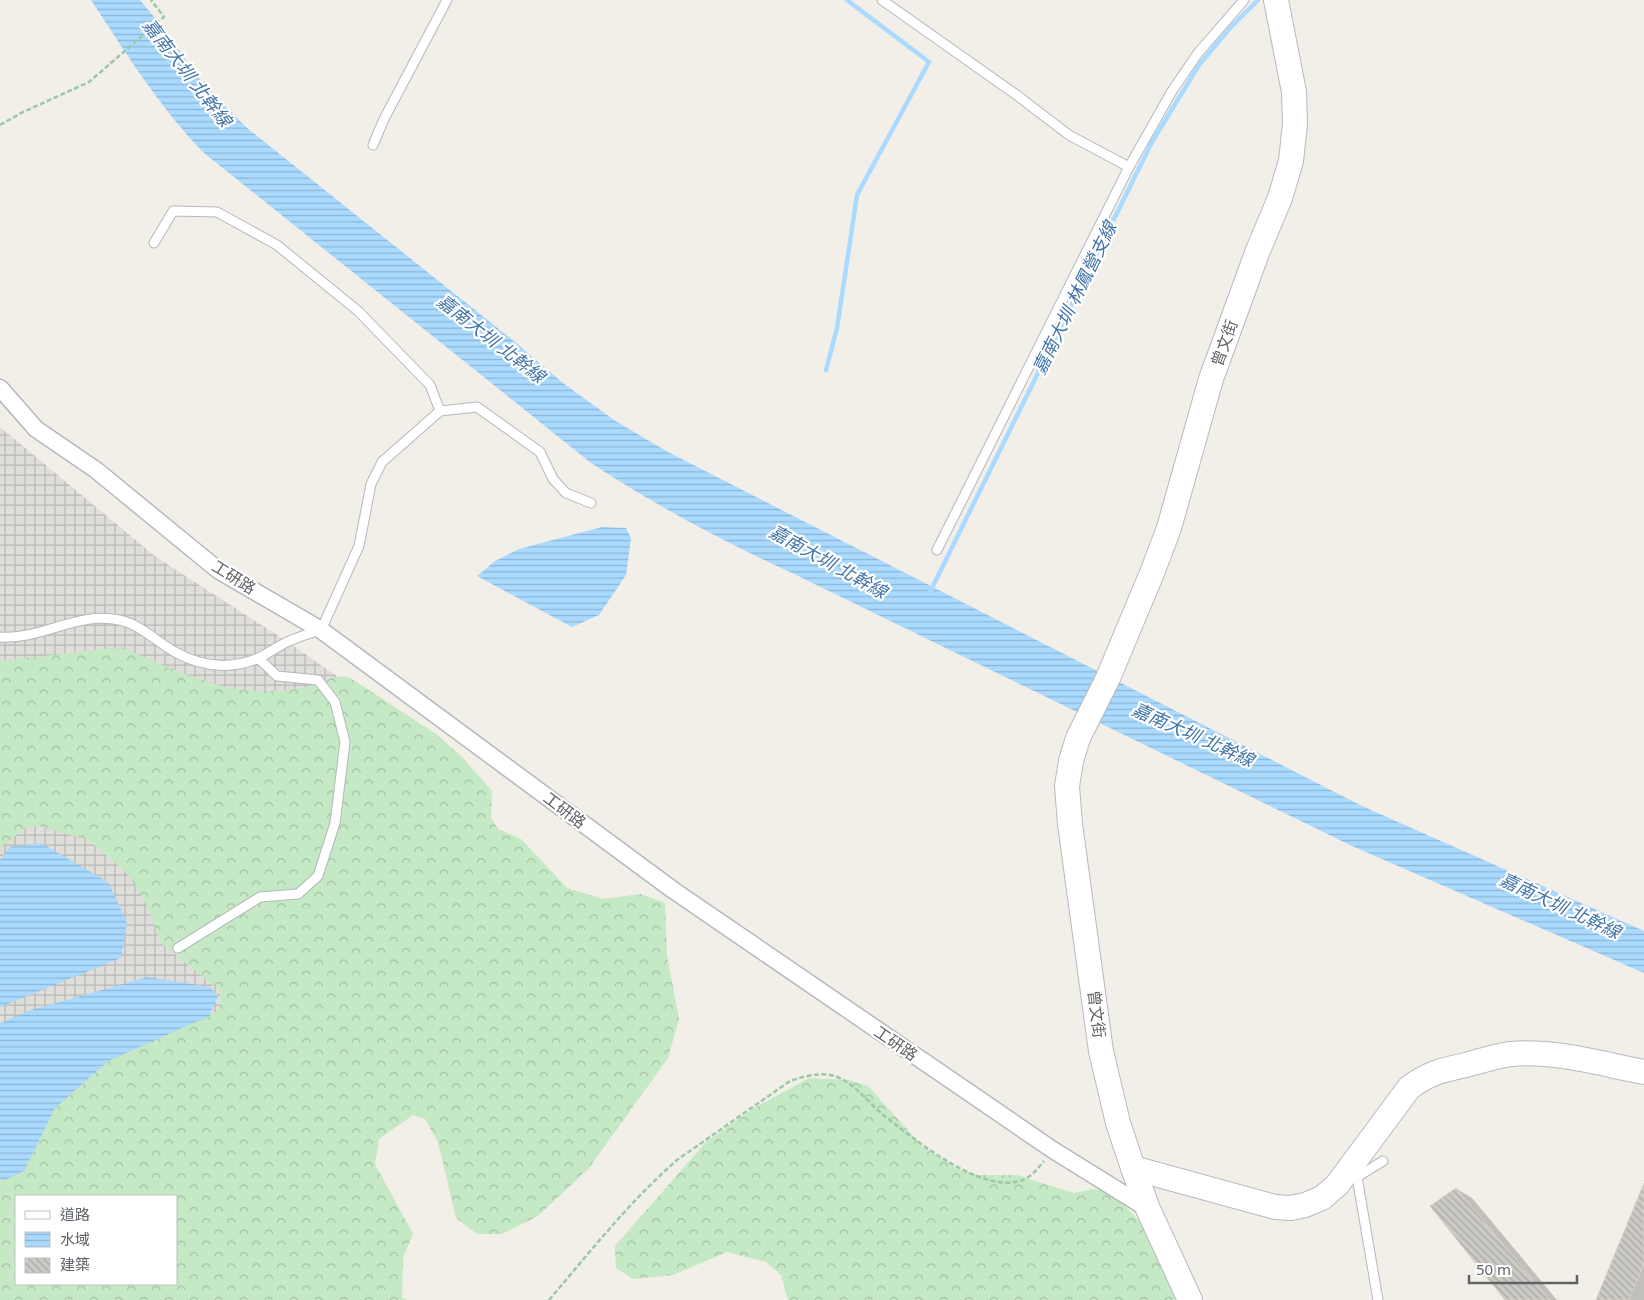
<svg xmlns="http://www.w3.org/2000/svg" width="1644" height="1300" font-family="'Noto Sans','Noto Sans TC',sans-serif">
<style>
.industrial{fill:url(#industrial-grid)}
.forest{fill:url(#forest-crowns);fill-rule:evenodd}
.water{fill:url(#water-rules)}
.shadow{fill:#0003}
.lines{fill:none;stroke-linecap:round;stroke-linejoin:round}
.stream{stroke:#aadaff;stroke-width:4.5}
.building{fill:url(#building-back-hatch);stroke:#d6d1c6}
.lane-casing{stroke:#b5b8bc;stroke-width:11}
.street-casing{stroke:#b5b8bc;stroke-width:19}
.secondary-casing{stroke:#b6babf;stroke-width:26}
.path{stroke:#9cc7a9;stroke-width:2.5;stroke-dasharray:5 2.5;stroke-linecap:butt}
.lane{stroke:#fff;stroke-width:9}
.street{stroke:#fff;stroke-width:16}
.secondary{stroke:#fff;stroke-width:24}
.labels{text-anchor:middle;stroke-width:4.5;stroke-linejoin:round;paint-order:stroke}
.street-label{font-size:16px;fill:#5f6368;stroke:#fff}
.water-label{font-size:18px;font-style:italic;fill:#4174aa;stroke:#fff}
</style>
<defs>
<pattern id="industrial-grid" width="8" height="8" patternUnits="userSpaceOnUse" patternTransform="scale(1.25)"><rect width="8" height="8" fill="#e0deda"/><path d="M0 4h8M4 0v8" fill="none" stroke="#b9b8b5"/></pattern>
<pattern id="forest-crowns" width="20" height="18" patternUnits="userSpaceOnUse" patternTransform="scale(1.25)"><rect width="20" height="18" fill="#c5e8c5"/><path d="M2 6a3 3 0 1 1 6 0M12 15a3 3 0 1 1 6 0" fill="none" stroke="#a3c0a4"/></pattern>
<pattern id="water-rules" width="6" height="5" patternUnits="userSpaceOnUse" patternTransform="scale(1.25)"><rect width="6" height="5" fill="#aadaff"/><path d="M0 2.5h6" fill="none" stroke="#8eb4d2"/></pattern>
<pattern id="building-back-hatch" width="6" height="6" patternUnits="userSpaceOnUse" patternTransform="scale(1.25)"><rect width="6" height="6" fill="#cccac5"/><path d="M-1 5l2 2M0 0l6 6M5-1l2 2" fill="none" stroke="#a9a8a4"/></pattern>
</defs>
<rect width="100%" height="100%" fill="#f1efe8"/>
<polygon class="industrial" points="0,427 156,557 288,642 429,741 249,1002 16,1196 0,1281"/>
<g class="forest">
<path d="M121,647C168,667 223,695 275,691C286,690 301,689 312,685C329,681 331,675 349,677L436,734L461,756L492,791L491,818L498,829L521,839L567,888L603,899L641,894L665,903L667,955L679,1019L668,1058L589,1168L538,1216L502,1234H477L456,1218L438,1142L425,1119L413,1115L379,1139L375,1164L413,1234L403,1258L402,1298L408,1300H0V1181L24,1171L55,1108L108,1061L209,1016L218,1010L220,1004V991L161,943L148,908L128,874L88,840L39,826L27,827L0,848V661ZM16,1196H176V1284H16Z"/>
<polygon points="809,1078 849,1080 868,1086 923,1147 958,1169 978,1175 1017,1175 1074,1193 1093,1189 1113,1193 1141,1223 1172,1280 1180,1300 788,1300 781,1275 766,1262 727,1252 673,1275 633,1279 616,1268 615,1246 706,1142 756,1107"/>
</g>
<g class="water">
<path d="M91,0H140L168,34L196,75L213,94L247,128L515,342L563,383L614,420L668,452L1362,806L1644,931V973L1352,846L792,573C722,541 655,505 591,463L204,153C159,107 126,53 91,0Z"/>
<polygon points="602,527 626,528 631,538 626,575 599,615 572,627 477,576 495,561 519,549"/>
<polygon points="41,843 108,882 127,922 121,958 0,1007 0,860 10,847"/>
<polygon points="148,977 210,987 218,997 209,1016 108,1061 55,1108 24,1171 5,1180 0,1179 0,1023 31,1010"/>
</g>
<g class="shadow">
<polygon points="1644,1185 1644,1300 1597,1300"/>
<polygon points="1457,1189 1472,1198 1557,1300 1507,1300"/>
</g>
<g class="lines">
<g class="stream">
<polyline points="826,370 837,328 857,195 929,62 847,0"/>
<polyline points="930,592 1152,142 1199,65 1229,29 1258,0"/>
</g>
</g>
<g class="building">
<polygon points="1644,1183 1644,1263 1629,1300 1596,1300"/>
<polygon points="1456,1188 1550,1300 1505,1300 1430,1206"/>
</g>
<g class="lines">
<defs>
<g id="lane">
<polyline points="882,0 1018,96 1069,135 1129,167"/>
<polyline points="373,145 384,119 447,0"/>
<polyline points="154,243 173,211 217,212 277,245 358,311 430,385 440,411"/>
<polyline points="937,550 1129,167 1172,91 1198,53 1244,0"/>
<path d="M0,637C41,640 78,611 119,620C140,624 157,642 175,652C202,667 230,670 259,658C269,653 278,646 289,641C299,637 310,633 321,630L359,546L371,484L382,462L440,411L477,407L540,452L553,479L566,493L591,503"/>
<polyline points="178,948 260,897 298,894 318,876 335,823 345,742 335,702 318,680 277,676 258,658"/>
<polyline points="1378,1300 1357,1177 1383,1161"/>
</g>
<polyline id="street" points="0,388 36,429 96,470 218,570 321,630 673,890 1053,1150 1148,1209"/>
<g id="secondary">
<path d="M1133,1168L1275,1207L1291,1208L1305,1205L1322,1198L1337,1185L1409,1088C1428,1073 1443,1070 1466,1065C1480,1061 1496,1056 1511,1054C1555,1050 1601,1064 1644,1072"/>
<polyline points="1190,1300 1148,1209 1133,1168 1118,1123 1101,1051 1070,824 1067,786 1071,761 1078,738 1108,678 1152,573 1169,528 1211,379 1257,253 1280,198 1291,161 1295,124 1294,92 1276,0"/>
</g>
</defs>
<use href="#lane" class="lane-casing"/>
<use href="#street" class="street-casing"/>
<use href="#secondary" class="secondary-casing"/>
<g class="path">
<polyline points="0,125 21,113 89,82 164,17 151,0"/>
<path d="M549,1300C590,1252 629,1202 677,1160L790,1081C805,1076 819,1072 835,1076C854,1083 867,1101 882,1114C913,1138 984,1198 1025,1179C1033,1175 1038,1168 1044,1161"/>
</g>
<use href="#lane" class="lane"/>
<use href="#street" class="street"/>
<use href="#secondary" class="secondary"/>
</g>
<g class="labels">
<g class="street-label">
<text transform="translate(1224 343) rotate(-70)" y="6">曾文街</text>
<text transform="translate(234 577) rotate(32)" y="6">工研路</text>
<text transform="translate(565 810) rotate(37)" y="6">工研路</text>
<text transform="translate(1097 1014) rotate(83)" y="6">曾文街</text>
<text transform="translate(896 1043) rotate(34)" y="6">工研路</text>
</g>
<g class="water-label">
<text transform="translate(187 73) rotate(52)" y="6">嘉南大圳 北幹線</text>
<text transform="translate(1075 298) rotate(-64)" y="6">嘉南大圳 林鳳營支線</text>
<text transform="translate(491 339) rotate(38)" y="6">嘉南大圳 北幹線</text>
<text transform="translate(828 562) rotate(29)" y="6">嘉南大圳 北幹線</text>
<text transform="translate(1193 735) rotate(24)" y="6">嘉南大圳 北幹線</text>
<text transform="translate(1560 906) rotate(25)" y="6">嘉南大圳 北幹線</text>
</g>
</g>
<rect x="15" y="1195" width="162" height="90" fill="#ffffff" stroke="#bfc1c3"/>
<rect x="25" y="1211" width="25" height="8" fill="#ffffff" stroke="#bfc1c3"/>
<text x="60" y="1220" font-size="15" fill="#5f6368">道路</text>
<rect x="25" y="1232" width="25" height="15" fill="url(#water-rules)" stroke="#bfc1c3"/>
<text x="60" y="1245" font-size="15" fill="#5f6368">水域</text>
<rect x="25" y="1258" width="25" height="15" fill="url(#building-back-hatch)" stroke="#bfc1c3"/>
<text x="60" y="1270" font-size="15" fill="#5f6368">建築</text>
<path d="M1469 1275v8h108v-8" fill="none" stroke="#5f6368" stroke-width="2.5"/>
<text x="1476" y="1275" font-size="15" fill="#5f6368" stroke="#ffffff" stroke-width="4" paint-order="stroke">50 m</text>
</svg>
